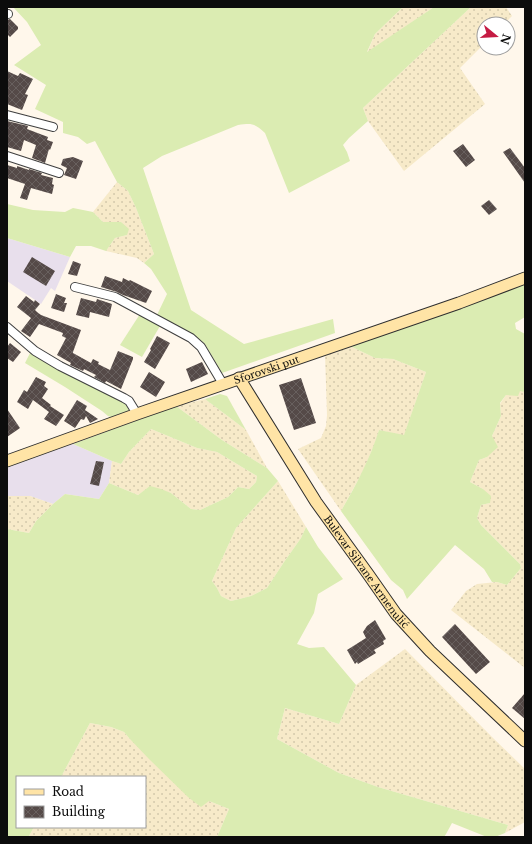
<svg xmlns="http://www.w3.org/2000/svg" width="532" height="844" font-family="'Libre Baskerville',serif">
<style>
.industrial{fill:#e8dfec}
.farmland{fill:url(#farmland-dots)}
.grass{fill:#dbecb2}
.building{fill:url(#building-cross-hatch)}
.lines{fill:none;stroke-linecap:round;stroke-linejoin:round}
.street-casing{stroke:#3f3f3f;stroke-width:10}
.secondary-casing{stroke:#2e2e2e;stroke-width:13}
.street{stroke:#fff;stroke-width:8}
.secondary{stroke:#ffe4a6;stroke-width:11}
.labels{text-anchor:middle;stroke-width:4;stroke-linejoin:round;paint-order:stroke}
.street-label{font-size:10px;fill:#0c0c0c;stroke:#fff}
</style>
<defs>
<pattern id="farmland-dots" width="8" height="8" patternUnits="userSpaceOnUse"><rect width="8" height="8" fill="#f7eac9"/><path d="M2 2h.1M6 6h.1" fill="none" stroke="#d3c8ab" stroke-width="1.8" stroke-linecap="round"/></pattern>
<pattern id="building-cross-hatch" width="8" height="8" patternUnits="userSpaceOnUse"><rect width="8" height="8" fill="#554a48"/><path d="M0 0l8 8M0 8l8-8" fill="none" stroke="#68605e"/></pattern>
</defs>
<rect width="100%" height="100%" fill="#fff7eb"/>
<g class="industrial">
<polygon points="7,238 70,257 55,291 51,288 41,304 7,281"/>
<polygon points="73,444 112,461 109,483 99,499 65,494 53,504 30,496 7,496 7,468"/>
</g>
<g class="farmland">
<polygon points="403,7 434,7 367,53 375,34"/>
<polygon points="471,7 506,7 512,16 504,24 484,24 484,44 460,68 485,104 404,171 368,121 363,108"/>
<polygon points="117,182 128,191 136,208 154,254 144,263 137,258 106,251 115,238 127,235 121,222 103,222 93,212"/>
<polygon points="348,345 375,358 393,359 426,372 404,436 379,430 375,443 363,471 341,511 298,449 321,438 326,426 327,415 325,353"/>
<polygon points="520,390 525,392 525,668 451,610 466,591 477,584 497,582 507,585 521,568 520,564 481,525 477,518 481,505 490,503 483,489 470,482 479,460 487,457 492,436 501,416 500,404 506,395"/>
<polygon points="205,399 246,430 267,468 222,440 176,406"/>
<polygon points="151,429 197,448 217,452 257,476 256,482 249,489 238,487 228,497 200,510 191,509 171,493 150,487 138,495 109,483 112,461 121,464 129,452"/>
<polygon points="278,481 306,527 301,538 284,562 267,588 251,596 231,601 221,596 217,588 212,581 236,528"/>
<polygon points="7,496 30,496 53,504 36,521 29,533 7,529"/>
<polygon points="405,649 491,736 525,769 525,822 505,833 508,825 378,787 339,773 277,739 285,708 339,724 356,685"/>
<polygon points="90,723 111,727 124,732 129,738 209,801 229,809 217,837 29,836 34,827 145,827 145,777 61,777"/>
</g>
<g class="grass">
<path d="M13,7H403L375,34L367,52L434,7H471L363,108L368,121L349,138L343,145L347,152L350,161L289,193L265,133C254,123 252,123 238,125L162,156L143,168L191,310L244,344L333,319L335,333L222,373L205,344L199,339L156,317L167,294L151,269L144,263L154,254L136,208L128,191L117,182L95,141L87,144L78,137L63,133V122L35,109L46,85L14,65L41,45L27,22Z"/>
<polygon points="7,204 33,210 65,212 73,208 93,212 103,222 121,222 129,229 127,235 115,238 106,251 91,246 76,246 70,257 7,238"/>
<path d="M525,283V317L515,323L516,329L525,334V392L520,391L518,396L506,395L500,403L501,416L492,436L498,447L487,457L479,460L470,482L483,489L491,496L490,503L481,505L477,518L481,525L520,564L521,568L507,585L497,582H492L484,569L455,545L407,599L403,590L391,580L341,511C356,485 370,459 379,430L404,435L426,372L393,359L375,358L348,345Z"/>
<polygon points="140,314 160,326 142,357 120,345"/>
<path d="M30,353L126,402C128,405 130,408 128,411L111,417L108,416L102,411L65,387L25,363Z"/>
<polygon points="220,394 227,396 246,430 205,399"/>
<polygon points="176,406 222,440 267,468 278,481 236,528 212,581 217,588 221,596 231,601 251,596 267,588 284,562 301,538 306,527 318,547 343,579 318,594 314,613 297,644 309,648 324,647 356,685 339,724 285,708 277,739 339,773 378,787 508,825 505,833 495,837 487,837 452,823 446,834 444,837 217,837 229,809 209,801 201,807 188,797 149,759 129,738 124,732 111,727 90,723 61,777 17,777 17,827 34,827 29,836 30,837 7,837 7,529 29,533 36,521 53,504 65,494 99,499 109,483 138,495 150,486 161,489 171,493 191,509 200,510 228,497 238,487 249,489 256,482 257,476 217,452 197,448 151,429 129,452 121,464 112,461 73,444"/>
</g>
<g class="building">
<polygon points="10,19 18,27 18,29 10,37 7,34 7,20"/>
<polygon points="7,71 18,76 20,73 33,79 25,94 28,95 22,110 7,104"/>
<polygon points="7,121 28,126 27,129 48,137 47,140 53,142 50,150 49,149 45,163 32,158 36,145 24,140 21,151 7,147"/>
<polygon points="463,144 475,160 466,167 453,151"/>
<polygon points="510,148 525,168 525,183 503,152"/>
<polygon points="73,157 83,161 76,179 64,175 67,168 61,165 63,159"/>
<polygon points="7,165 17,168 17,166 29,170 29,169 42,173 41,175 53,178 52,184 54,185 52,194 31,188 27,200 20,198 25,184 7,178"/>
<polygon points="489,200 497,209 489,215 481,206"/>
<polygon points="32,257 55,271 46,286 23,272"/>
<polygon points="73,261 81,264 77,276 68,274"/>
<polygon points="105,276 122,282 123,278 129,281 130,280 152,291 146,303 123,295 117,292 101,287"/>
<polygon points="56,294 66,298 64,303 67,303 64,312 51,308"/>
<polygon points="26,296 34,302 35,300 40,304 35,310 37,312 41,315 81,330 73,352 73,353 91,363 93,359 99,362 98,364 110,370 118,351 133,357 133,359 121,389 106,381 105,383 94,377 96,375 84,369 83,371 70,365 71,363 57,355 66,338 62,336 63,333 39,324 30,337 21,331 31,318 17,307"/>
<polygon points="81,298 96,302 97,299 112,304 109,317 90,312 89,318 76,315"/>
<polygon points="157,336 170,343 155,369 144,362 151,350 150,349"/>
<polygon points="10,343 21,352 13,362 7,358 7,347"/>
<polygon points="202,362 208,374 191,382 186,369"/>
<polygon points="149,372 165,382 156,397 140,387"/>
<polygon points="36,377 46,382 44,386 48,389 42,398 51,405 50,406 64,415 56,426 44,419 49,412 33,400 28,409 17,402 24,390 27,392"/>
<polygon points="301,378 316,423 294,430 279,385"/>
<polygon points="77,400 87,406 85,410 98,419 90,423 86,416 84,420 81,419 75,428 64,421"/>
<polygon points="7,409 20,428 7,437"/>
<polygon points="96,461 104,462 99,486 90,484"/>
<polygon points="375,620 386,639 383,641 384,644 374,650 376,653 358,664 357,662 355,664 347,650 366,638 363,632 367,626"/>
<polygon points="455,624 490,662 476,674 442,637"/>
<polygon points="525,693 525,719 512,708"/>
</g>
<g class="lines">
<defs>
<g id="street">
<polyline points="7,14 8,14"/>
<polyline points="7,115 53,127"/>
<polyline points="7,156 59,173"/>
<polyline points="75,287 115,297 191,338 201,347 223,384"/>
<polyline points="7,327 35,351 60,366 124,398 129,401 137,414"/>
</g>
<g id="secondary">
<path id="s1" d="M239,378L316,502L368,574L396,614L430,651L525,741"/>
<path id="s2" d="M7,461L137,414L459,303L525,278"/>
</g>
</defs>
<use href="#street" class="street-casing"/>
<use href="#secondary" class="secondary-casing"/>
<use href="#street" class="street"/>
<use href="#secondary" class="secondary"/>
</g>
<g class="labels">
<g class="street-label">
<text dy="4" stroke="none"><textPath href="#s2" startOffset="275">Sforovski put</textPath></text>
<text dy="4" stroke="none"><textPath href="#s1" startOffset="232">Bulevar Silvane Armenulić</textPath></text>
</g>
</g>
<rect width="532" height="844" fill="none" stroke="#0c0c0c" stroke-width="16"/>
<rect x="16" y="776" width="130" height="52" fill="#ffffff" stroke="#9e9e9e"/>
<rect x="24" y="789" width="20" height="6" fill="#ffe4a6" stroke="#9e9e9e"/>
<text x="52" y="796" font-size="12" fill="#0c0c0c">Road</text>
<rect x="24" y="806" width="20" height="12" fill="url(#building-cross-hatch)" stroke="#9e9e9e"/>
<text x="52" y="816" font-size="12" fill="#0c0c0c">Building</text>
<g transform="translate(496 36) rotate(108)"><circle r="19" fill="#ffffff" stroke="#9e9e9e"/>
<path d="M0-3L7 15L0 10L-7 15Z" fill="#c51b43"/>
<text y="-6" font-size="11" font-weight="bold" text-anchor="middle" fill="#0c0c0c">N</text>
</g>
</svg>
